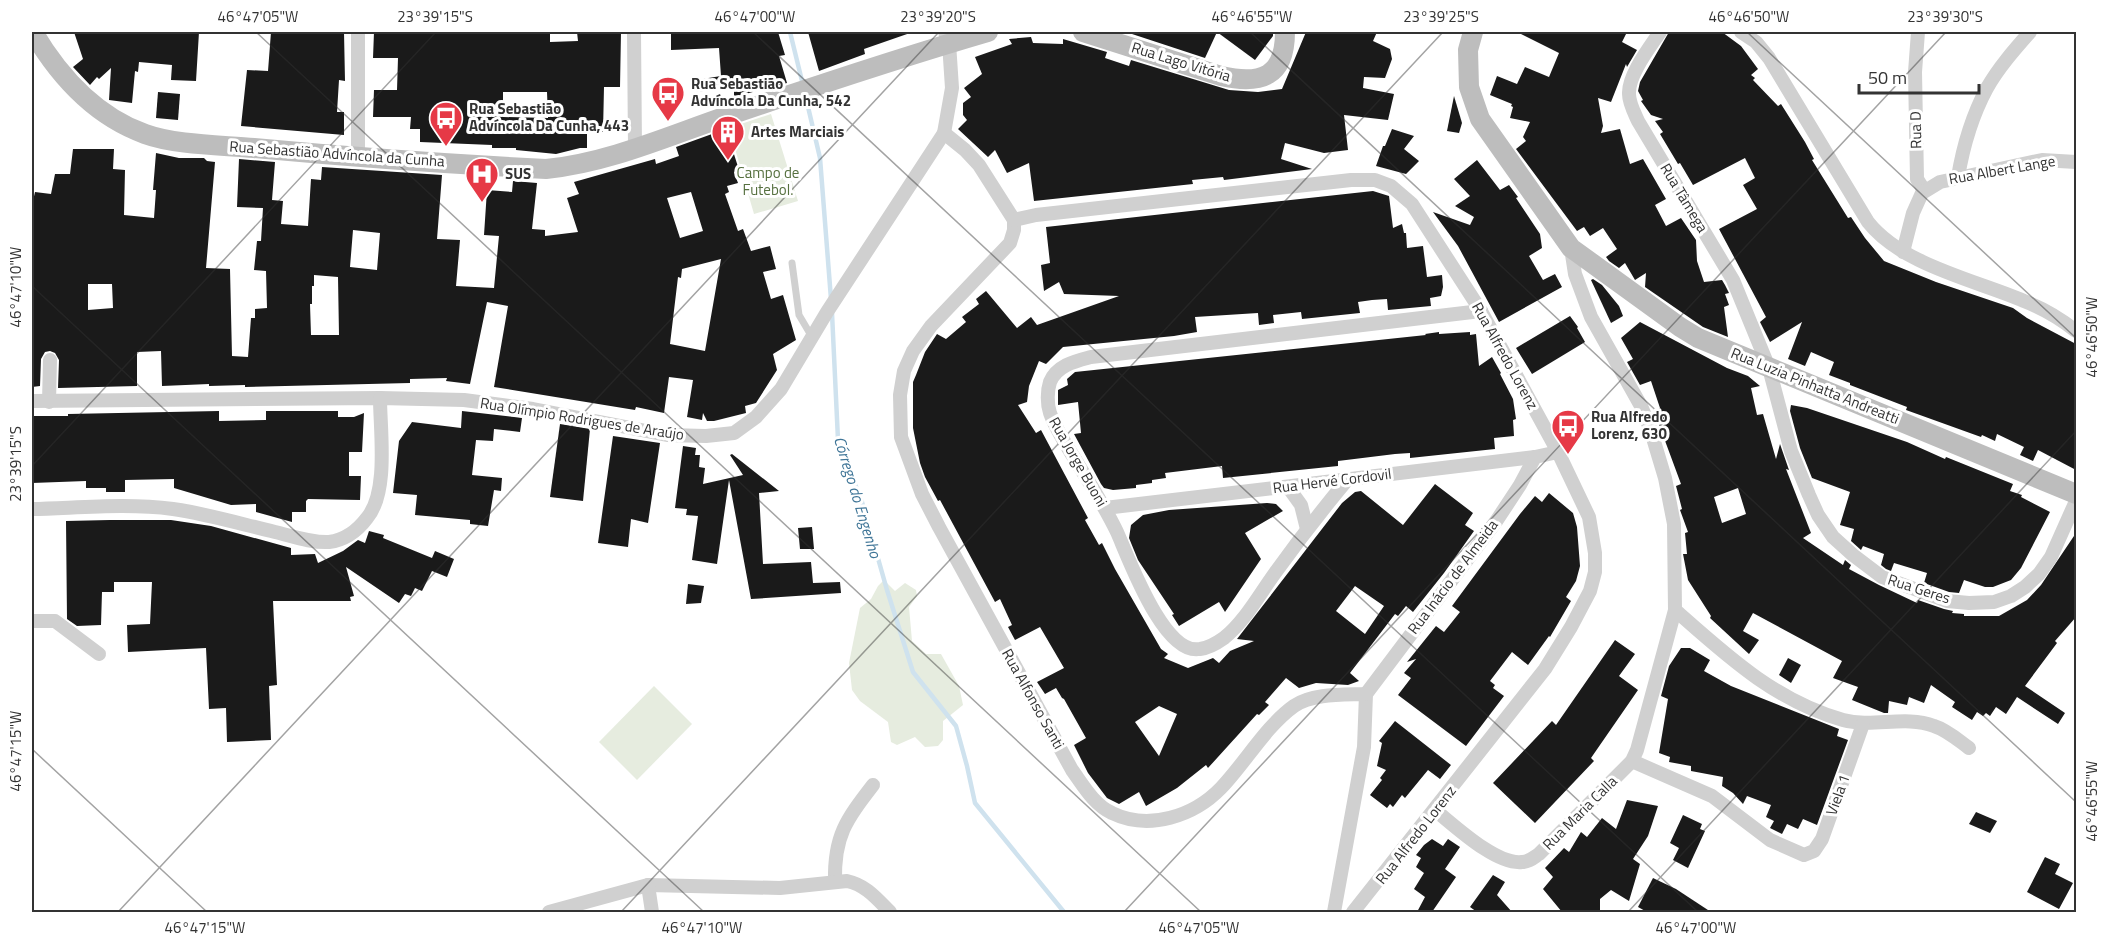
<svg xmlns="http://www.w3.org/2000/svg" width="2108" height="944" font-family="'Titillium Web',sans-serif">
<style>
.green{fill:#e6ecdf}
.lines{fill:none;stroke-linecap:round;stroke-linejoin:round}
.stream{stroke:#cfe2ee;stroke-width:4.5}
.building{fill:#1a1a1a;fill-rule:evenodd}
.lane{stroke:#d0d0d0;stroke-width:7}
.street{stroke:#d0d0d0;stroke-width:14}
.secondary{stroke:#bdbdbd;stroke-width:20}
.ticks{fill:none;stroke:#333;stroke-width:1.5;stroke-opacity:0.45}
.labels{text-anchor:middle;stroke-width:6;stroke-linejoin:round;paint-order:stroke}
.street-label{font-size:15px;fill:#333;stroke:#fff}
.poi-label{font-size:15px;font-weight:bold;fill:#333;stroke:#fff;text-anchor:start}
.park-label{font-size:15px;fill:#56703f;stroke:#fff}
.water-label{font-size:16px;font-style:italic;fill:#3f7597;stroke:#fff}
.neatline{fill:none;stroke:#333;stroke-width:2}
.ticks-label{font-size:15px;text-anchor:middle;fill:#333}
</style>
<rect width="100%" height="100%" fill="#fff"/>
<g class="green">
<polygon points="771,114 798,201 754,214 729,128"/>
<polygon points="884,580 895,591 905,583 916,590 917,596 909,607 912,641 926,654 941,654 959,686 963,705 943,721 943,740 938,746 925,747 915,737 897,745 891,742 888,722 860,701 852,690 849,663 860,608 871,599 878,586"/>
<polygon points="654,686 692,724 637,780 599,742"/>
</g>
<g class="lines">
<g class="stream">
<polyline points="790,32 803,85"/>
<polyline points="805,94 820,158 831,299"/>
<polyline points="832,313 838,440 862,502 887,590 913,672 956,726 967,766 975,803 1064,912"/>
</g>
</g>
<g class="building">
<polygon points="74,32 199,32 196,81 171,80 172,65 139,62 138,72 135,71 132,103 109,100 111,68 99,79 97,77 90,85 73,67 83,59"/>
<polygon points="271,32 344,32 345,81 339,80 337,112 344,112 344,135 241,126 247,70 268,71"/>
<path d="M374,32H550V42L578,41L577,32H621L620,87H604L603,132H587V148H580L556,154L516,150V148H492V145L420,142V129H410L411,117H373L374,90H397L398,58H373ZM503,92H547L548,118L503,117Z"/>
<polygon points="671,32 778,32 785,55 779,56 787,83 734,97 734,86 697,92 696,80 721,76 719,48 671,50"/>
<polygon points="808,32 909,32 910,33 864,49 865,54 819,71"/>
<polygon points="1132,32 1217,32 1205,58 1132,34"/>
<polygon points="1217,32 1273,32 1273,36 1255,60"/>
<polygon points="1306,32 1377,32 1373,41 1390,49 1392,59 1385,78 1364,77 1363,88 1394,94 1388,120 1344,115 1348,150 1324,153 1285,143 1281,159 1312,169 1224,180 1223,177 1192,180 1193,184 1165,187 1034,201 1029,163 1007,173 995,150 988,157 958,129 967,120 963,115 963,103 971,97 964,88 982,74 975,57 1012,44 1009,39 1031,37 1033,43 1063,44 1063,39 1107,52 1105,58 1129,66 1131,60 1229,90 1258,92 1282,89"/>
<polygon points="1517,32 1627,32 1622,42 1637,50 1627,67 1626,64 1611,102 1598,98 1603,126 1601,133 1620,129 1630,164 1643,159 1666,199 1655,205 1666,226 1681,218 1696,240 1697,261 1704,282 1722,280 1725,285 1729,293 1725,294 1729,305 1724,307 1728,337 1703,327 1645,287 1646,273 1635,280 1625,263 1619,268 1609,261 1606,257 1617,249 1603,228 1590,236 1584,227 1577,231 1516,149 1526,141 1523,137 1530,122 1510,118 1513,107 1511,106 1512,104 1490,95 1497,76 1517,84 1525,67 1549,77 1559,53"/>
<polygon points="1669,32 1722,32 1741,46 1758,69 1751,75 1755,78 1753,80 1778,106 1781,104 1805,142 1814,159 1812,160 1848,218 1851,217 1865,238 1884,261 1936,282 2013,308 2027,318 2076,344 2076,470 2038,450 2033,461 2020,455 2024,447 1997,434 1995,441 1982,435 1981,437 1906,410 1907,407 1850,385 1850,383 1829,375 1834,362 1811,352 1805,366 1788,359 1802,322 1770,342 1760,322 1766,317 1719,229 1757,209 1743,185 1755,178 1745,158 1693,185 1680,163 1678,164 1660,134 1663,132 1655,121 1663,119 1651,115 1641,101 1643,100 1638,91 1640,82"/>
<polygon points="158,92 180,94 178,120 156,118"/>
<polygon points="1454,96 1462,123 1459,133 1447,131"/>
<polygon points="1392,129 1414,136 1404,149 1419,161 1406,174 1376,166 1383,146 1385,146"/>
<path d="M729,130L736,150L733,151L739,170L734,172L738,183L727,186L729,192L725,194L738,231L743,229L751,251L770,246L776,269L763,272L771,299L783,295L796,340L773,354L777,370L756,403L745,406L746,413L714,421H707L703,413L702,420L687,417L693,380L669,377L664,413L636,407L635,410L494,387L508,306L487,302L470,384L446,381L447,378L410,379V383L245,387V385L209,386V384L162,386L161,351L137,352V386L58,388L59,360L55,353L50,351L45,352L41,359L40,386L32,387V205L35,192L51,194L55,174H70L73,149H114L113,169L125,170L124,215L154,218L156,190H153L156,153L179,158H204L207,161L215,162L206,268L230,269L232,356L248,357L251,318H255V309L267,308L266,271L254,270L257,241H261L263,208L237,207L239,159L275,162L272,200L283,201L281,224L308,226L311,179L321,180L322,167L442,175L437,239L460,240L456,286L494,288L499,236L484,235L487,190L512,192L513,181L537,183L532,229L545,230V236L578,232L567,198L579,194L574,182L655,159L656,164L679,156L676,147L712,134L713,136ZM691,192L703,231L680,238L667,198ZM353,230L380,233L377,270L350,267ZM721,259L705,351L670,344L678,277L681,278L682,269ZM314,275L338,277L339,335H311L310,304H312V286H314ZM88,284H112L113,308L88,310Z"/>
<polygon points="1477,160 1500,190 1509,185 1518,197 1516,198 1540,234 1542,248 1529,256 1543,280 1555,274 1562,287 1499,322 1458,246 1433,212 1470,225 1474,217 1455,206 1470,196 1454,179"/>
<path d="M1373,191L1389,196L1393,228L1402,224L1404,233H1406L1407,248L1423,246L1427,277L1442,275L1443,287L1441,296L1430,298L1431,306L1388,310L1387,299L1372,300L1358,302L1360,313L1302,319L1301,312L1273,315L1274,323L1259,325L1258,313L1195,317L1197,332L1174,336L1063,347L1046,364L1039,361L1029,386L1027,402L1018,405L1036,433L1041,430L1088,518L1085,520L1099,545L1102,543L1115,569L1161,649L1168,654L1164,658L1188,668L1213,658L1219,663L1230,651L1254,641L1237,639L1342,503L1355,492L1361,491L1403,525L1435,484L1473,513L1465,525L1474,531L1444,573L1413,612L1406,606L1398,616L1395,614L1350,673L1359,681L1348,685L1316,683L1299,688L1286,678L1265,702L1269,705L1259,715L1257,714L1208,768L1206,765L1177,788L1146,806L1139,792L1119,804L1107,798L1088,773L1074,745L1086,738L1064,699L1062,698L1056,688L1045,694L1037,682L1064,668L1040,627L1015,640L1008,627L1012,625L1000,599L995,602L940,500L938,501L925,477L920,463L913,428V382L916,375L925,352L937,334L946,339L966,322L962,317L979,304L976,299L986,291L1017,328L1031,317L1037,325L1119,296L1064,294L1059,282L1044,291L1041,265L1050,263L1046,227ZM1355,586L1384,606L1365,634L1336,611ZM1159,706L1177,714L1159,756L1135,722Z"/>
<polygon points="1593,279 1602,285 1619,306 1623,316 1611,323 1591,280"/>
<polygon points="1570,316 1578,327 1577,328 1585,342 1532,374 1516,348"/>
<path d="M1640,322L1727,368L1748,376L1760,386L1751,388L1757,415L1763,414L1776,459L1780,444L1789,470L1786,469L1811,533L1803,538L1843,565L1845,560L1851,565L1849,569L1879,585L1917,603L1918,600L1944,609L1953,611L1952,613L1964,614V616H1999L2027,600L2041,585L2076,533V617L2055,641L2057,643L2025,686L2065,713L2058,724L2017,697L2006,714L1996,707L1990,716L1986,713L1983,716L1977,712L1972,720L1952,707L1955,702L1931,685L1924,703L1909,697L1907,705L1889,701L1888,713H1884L1852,700L1858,687L1833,678L1842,661L1753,613L1743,631L1759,640L1749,654L1710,618L1711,616L1688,580L1683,554H1687L1685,533L1688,532L1680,510L1682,509L1676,486L1681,484L1654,411L1660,408L1651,381L1640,385L1627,362L1633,359L1621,338ZM1738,488L1746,514L1722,523L1714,497Z"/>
<polygon points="1439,332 1439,334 1470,332 1470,335 1476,334 1479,366 1492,357 1501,373 1500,374 1513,399 1516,419 1513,420 1514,436 1494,438 1495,449 1410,458 1410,453 1395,454 1338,461 1338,466 1223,478 1222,466 1165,473 1166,478 1152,480 1152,483 1136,485 1136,488 1113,490 1104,488 1101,484 1074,434 1081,433 1078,402 1058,405 1058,390 1068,385 1067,379 1075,372 1426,335 1425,334"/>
<polygon points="1791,405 1807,408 1907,442 1945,459 1946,457 2013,484 2010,491 2022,495 2021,497 2050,512 2021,568 2011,580 1993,587 1985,587 1964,580 1959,593 1949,592 1924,583 1927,573 1894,563 1891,571 1886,569 1881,565 1884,554 1863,546 1861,550 1851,541 1854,529 1840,525 1850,492 1812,478 1800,448 1790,411"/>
<polygon points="219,411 219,421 266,420 266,411 338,411 338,417 354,417 364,413 362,452 349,452 349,476 361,476 360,500 308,499 306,501 306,512 292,512 292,522 256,512 256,504 231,505 174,488 174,479 125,480 125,492 106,492 106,488 86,488 86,481 32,483 32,416 68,416 68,414"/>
<polygon points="462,411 522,418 520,432 494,429 493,441 476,440 472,475 502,478 501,491 494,490 488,526 470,524 470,520 415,515 417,495 393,493 399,441 412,422 461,428"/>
<polygon points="560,424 590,429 583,501 550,497"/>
<polygon points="613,436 660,443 648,523 631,519 628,547 598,543"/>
<polygon points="683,446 696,448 695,455 700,455 699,467 705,468 703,484 743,475 730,455 732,454 779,491 759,493 763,564 811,562 813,583 840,582 841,593 751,599 729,480 717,564 692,560 698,516 686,515 687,509 675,508"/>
<polygon points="1549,493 1573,513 1577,527 1580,566 1576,581 1566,597 1571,601 1550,637 1549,636 1528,665 1512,652 1490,681 1495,685 1493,688 1504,696 1466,746 1398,695 1411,678 1404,673 1416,659 1407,662 1436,626 1444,632 1460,612 1452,606 1520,514 1535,496 1542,502"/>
<polygon points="1267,503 1276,504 1283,511 1245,533 1261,559 1225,612 1219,602 1179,626 1172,615 1174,614 1138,560 1129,538 1131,525 1143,515 1169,510"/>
<polygon points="110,520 171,520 211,526 291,548 291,555 315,554 318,563 343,551 358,540 365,543 369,531 384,535 383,538 432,558 435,551 454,559 447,577 432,571 422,591 415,588 411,596 405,594 399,603 346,567 354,596 350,597 351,601 273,601 277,685 269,686 271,740 227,742 226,708 209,709 206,648 128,652 127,625 150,624 152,582 114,582 114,592 102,592 101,625 77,626 67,619 66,521"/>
<polygon points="812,527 814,549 800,549 798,528"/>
<polygon points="688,584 704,586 701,603 686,604"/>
<polygon points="1615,640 1635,654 1619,676 1638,690 1591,758 1594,761 1535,823 1493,783 1552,721 1556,725"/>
<polygon points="1681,648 1690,648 1710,660 1704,671 1731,686 1839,729 1837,736 1848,740 1817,825 1803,819 1798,829 1787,824 1782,834 1770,828 1774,821 1766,817 1771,805 1747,796 1743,804 1733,793 1722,786 1723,777 1691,771 1691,766 1669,762 1670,757 1659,753 1668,699 1661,696 1669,666"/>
<polygon points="1788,658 1801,665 1791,683 1779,675"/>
<polygon points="1395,721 1451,765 1440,779 1428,770 1405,798 1402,795 1393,807 1390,804 1387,808 1370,795 1382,780 1380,778 1386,770 1377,766 1382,743 1379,741"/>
<polygon points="1627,800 1658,806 1648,836 1633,859 1640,864 1629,901 1611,890 1600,899 1600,912 1562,912 1543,889 1553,877 1545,868 1564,848 1569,852 1581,832 1587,837 1602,818 1616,829"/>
<polygon points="1976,812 1997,821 1990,833 1969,824"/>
<polygon points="1683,815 1702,824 1700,829 1705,831 1688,868 1673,860 1679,848 1670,843"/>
<polygon points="1432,839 1443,846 1448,839 1460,847 1445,869 1456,877 1432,912 1417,912 1425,897 1414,889 1424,873 1416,867 1421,858 1416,855 1424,845"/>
<polygon points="2045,857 2060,864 2055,874 2073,883 2059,909 2027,892"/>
<polygon points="1493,875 1505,882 1497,895 1512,912 1477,912 1470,907"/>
<polygon points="1653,878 1676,889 1711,912 1647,912 1638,907"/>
</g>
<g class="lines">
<polyline class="lane" points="792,263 799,315 812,337"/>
<g class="street">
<polyline points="358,32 358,156"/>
<polyline points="634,32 635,148"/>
<path d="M1660,32C1650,47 1628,75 1629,94C1629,103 1634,112 1638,121L1733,280L1769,368L1791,451L1809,495L1818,515L1833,537L1853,555L1882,577L1947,601L1969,603L1994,602L2011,596L2025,587L2039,574L2051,557L2076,501"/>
<path d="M1741,32L1756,42L1769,58L1868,222C1902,265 1975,280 2024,301C2042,308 2061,319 2076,331"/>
<polyline points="1918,32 1915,72 1917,179 1924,190"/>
<path d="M944,133L965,150L979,165L1014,220V230L1010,243L931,326L913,351L904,371L900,395L901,437L922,494L939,527L1072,770C1083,785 1094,805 1112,813C1149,831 1194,816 1221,788C1245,763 1266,726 1294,706C1313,693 1344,695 1366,694L1364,747L1334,912"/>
<path d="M1958,177C1963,147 1973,114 1987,88C1999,67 2015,49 2030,32"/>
<polyline points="1014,220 1036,215 1351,180 1375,180 1391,186 1412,204 1481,311 1558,452 1589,517 1595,553 1595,572 1590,591 1571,627 1545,669 1353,912"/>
<polyline points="1903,252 1913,213 1922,193 1940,182 2042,160 2076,162"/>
<polyline points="32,401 380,398 464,400 533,409 667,435 706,436 734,433 756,417 781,389 827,312 944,133 952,88 949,43 945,32"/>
<polyline points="49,402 50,360"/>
<path d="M1347,480C1322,510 1298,541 1275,573C1259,595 1245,621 1224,638C1217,643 1208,648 1200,649C1164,656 1129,559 1117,532C1105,507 1091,485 1076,461C1067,446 1056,430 1050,413C1047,404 1047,391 1050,382C1057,365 1076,361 1091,357L1481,311"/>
<polyline points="1288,487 1301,505 1307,529"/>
<polyline points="1105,508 1535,457 1558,452"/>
<path d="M32,509C78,508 127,503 173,509C208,514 241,524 275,532C292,536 311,543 329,542C345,540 358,530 367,518C389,492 380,430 380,398"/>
<path d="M1675,610C1726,655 1775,701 1843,720C1873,728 1905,715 1934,726C1947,730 1958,740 1969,748"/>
<polyline points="32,621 55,621 99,654"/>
<polyline points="1366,694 1497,520 1520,485 1535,457"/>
<polyline points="1632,761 1712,796 1770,840 1804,855 1814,851 1822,839 1863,724"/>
<path d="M1435,810C1455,826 1496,865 1522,862C1529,862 1533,858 1539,854L1632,761L1637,750L1675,610L1674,524L1665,478L1650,428L1641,406L1591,317L1575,274L1571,248"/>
<path d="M835,881C834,836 846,820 873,785"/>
<path d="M648,885L780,888L847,881C866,885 877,899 890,912"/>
<polyline points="549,912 648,885 652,912"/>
</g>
<g class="secondary">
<path d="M33,32C59,76 95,116 145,134C175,145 221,145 254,148C351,157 448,164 546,169C607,163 666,137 724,117C812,87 899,58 988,32"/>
<path d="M1083,32L1221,76C1261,85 1285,77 1285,32"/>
<polyline points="1473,32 1468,50 1469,87 1480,119 1571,248 1680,327 1698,338 2076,494"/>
</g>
</g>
<path class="ticks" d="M256,32L1201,912M753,32L1698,912M1250,32L2076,802M1747,32L2076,338M32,286L704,912M32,466L436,32M32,749L207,912M118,912L939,32M621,912L1443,32M1124,912L1946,32M1628,912L2076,431"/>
<defs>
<symbol id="bus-pin" viewBox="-11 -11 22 30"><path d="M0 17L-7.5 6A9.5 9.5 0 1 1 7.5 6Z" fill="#e63946" stroke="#fff"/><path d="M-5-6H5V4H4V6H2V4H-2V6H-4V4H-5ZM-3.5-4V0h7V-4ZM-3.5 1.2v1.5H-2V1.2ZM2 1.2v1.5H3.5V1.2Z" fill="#fff"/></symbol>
<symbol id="building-pin" viewBox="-11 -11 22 30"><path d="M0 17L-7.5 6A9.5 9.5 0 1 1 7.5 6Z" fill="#e63946" stroke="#fff"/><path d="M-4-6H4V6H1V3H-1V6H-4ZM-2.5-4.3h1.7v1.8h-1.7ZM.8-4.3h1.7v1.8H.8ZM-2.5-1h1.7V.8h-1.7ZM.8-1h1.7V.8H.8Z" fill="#fff"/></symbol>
<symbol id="hospital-pin" viewBox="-11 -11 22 30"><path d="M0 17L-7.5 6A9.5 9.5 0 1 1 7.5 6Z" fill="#e63946" stroke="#fff"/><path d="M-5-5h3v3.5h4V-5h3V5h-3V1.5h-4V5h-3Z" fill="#fff"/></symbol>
</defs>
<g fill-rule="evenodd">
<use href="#bus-pin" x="649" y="74" width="38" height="52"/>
<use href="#bus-pin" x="427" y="99" width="38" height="52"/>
<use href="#building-pin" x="709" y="113" width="38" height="52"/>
<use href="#hospital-pin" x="463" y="155" width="38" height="52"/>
<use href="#bus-pin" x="1549" y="407" width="38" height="52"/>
</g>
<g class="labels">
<g class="street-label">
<text transform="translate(1181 62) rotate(17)" y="5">Rua Lago Vitória</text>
<text transform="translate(1916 130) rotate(-91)" y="5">Rua D</text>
<text transform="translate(337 154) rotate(4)" y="5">Rua Sebastião Advíncola da Cunha</text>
<text transform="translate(2002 170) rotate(-10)" y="5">Rua Albert Lange</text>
<text transform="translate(1684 198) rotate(59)" y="5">Rua Tâmega</text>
<text transform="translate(1505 356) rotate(61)" y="5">Rua Alfredo Lorenz</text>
<text transform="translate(1815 386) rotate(22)" y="5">Rua Luzia Pinhatta Andreatti</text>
<text transform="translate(582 419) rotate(9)" y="5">Rua Olímpio Rodrigues de Araújo</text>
<text transform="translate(1078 462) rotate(60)" y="5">Rua Jorge Buoni</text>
<text transform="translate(1332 481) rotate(-7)" y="5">Rua Hervé Cordovil</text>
<text transform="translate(1453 577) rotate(-53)" y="5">Rua Inácio de Almeida</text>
<text transform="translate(1919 589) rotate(18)" y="5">Rua Geres</text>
<text transform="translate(1033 699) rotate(61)" y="5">Rua Alfonso Santi</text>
<text transform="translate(1838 795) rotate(-70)" y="5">Viela 1</text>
<text transform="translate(1580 813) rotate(-45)" y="5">Rua Maria Calla</text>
<text transform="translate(1416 835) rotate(-52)" y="5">Rua Alfredo Lorenz</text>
</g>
<g class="poi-label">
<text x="691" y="89">Rua Sebastião<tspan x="691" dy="17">Advíncola Da Cunha, 542</tspan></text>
<text x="469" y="114">Rua Sebastião<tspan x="469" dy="17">Advíncola Da Cunha, 443</tspan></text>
<text x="751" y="137">Artes Marciais</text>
<text x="505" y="179">SUS</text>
<text x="1591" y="422">Rua Alfredo<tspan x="1591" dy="17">Lorenz, 630</tspan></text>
</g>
<g class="park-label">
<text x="768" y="178">Campo de<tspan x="768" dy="17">Futebol.</tspan></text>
</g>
<g class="water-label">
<text transform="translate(858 497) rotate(73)" y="6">Córrego do Engenho</text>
</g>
</g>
<rect width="2108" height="944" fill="none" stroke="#ffffff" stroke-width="66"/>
<path d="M1859 84v9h120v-9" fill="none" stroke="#333333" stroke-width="3"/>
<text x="1868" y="84" font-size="18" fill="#333333" stroke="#ffffff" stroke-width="4.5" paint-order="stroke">50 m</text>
<rect x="33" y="33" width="2042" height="878" class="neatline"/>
<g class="ticks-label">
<text x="258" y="22">46°47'05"W</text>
<text x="435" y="22">23°39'15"S</text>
<text x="755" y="22">46°47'00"W</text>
<text x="938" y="22">23°39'20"S</text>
<text x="1252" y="22">46°46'55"W</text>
<text x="1441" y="22">23°39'25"S</text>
<text x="1749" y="22">46°46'50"W</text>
<text x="1945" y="22">23°39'30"S</text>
<text transform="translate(16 287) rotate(-90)" y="5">46°47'10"W</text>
<text transform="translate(2092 337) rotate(-90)" y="5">46°46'50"W</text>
<text transform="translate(16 464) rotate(-90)" y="5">23°39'15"S</text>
<text transform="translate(16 751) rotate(-90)" y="5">46°47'15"W</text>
<text transform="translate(2092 801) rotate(-90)" y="5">46°46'55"W</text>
<text x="205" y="933">46°47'15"W</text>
<text x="702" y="933">46°47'10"W</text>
<text x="1199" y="933">46°47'05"W</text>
<text x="1696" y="933">46°47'00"W</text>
</g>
</svg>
